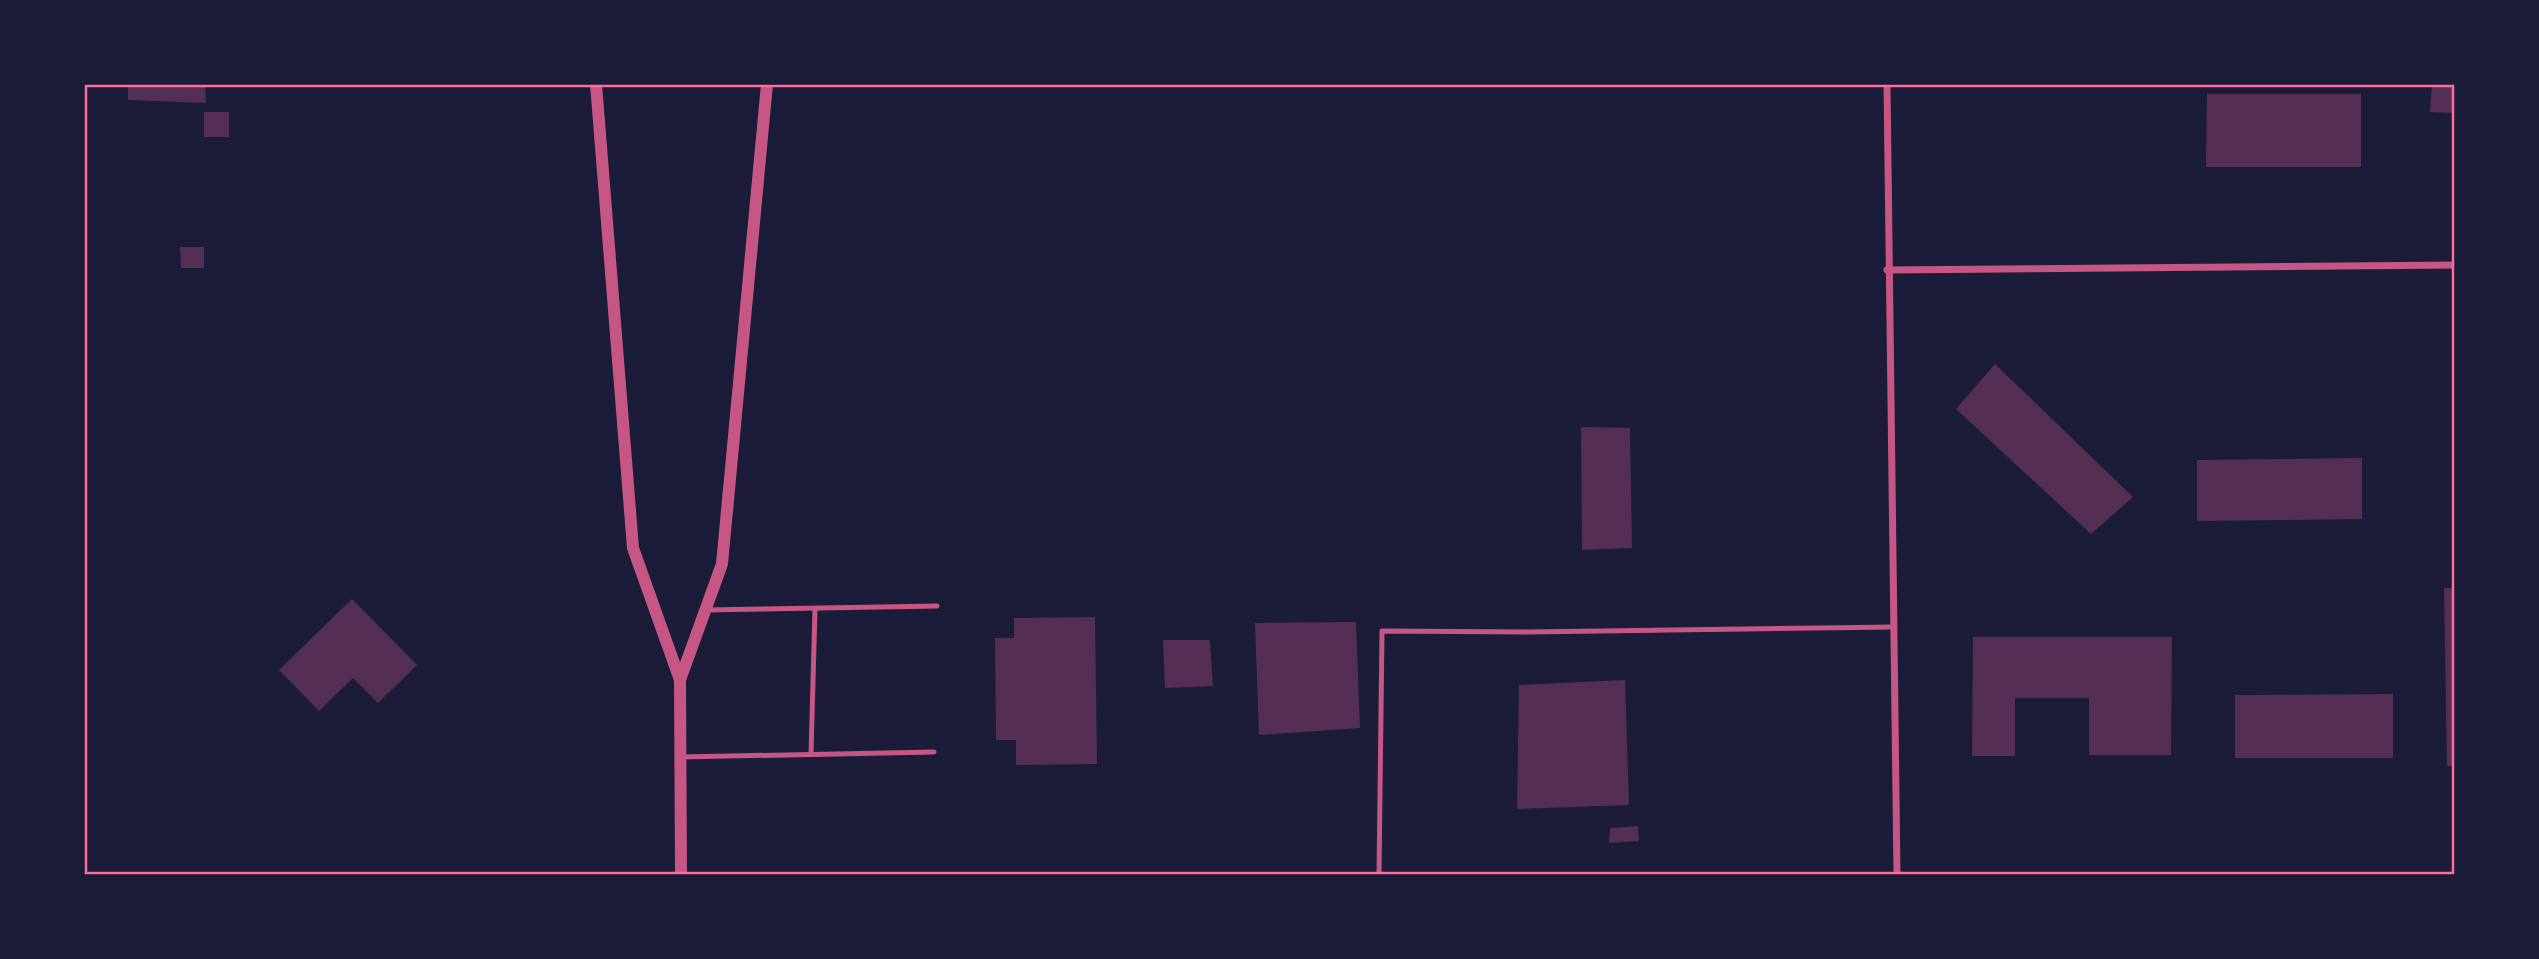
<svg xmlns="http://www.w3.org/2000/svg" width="2539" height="959" font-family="'Alegreya Sans',sans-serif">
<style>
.building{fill:#542f53}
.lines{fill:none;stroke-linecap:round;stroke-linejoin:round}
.service{stroke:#c65784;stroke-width:5}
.minor{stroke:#c65784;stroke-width:7}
.tertiary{stroke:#c65784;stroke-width:12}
.neatline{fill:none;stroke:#ff6b9d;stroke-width:2.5}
</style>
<rect width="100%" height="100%" fill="#1b1b3a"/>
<g class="building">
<polygon points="128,84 205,84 206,103 128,100"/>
<polygon points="2432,84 2455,84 2455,113 2430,112"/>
<polygon points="2207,94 2361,94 2361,167 2206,167"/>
<rect x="204" y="112" width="25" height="25"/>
<polygon points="180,247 204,247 204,268 181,268"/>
<polygon points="1995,364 2133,497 2091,534 1956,409"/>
<polygon points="1581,427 1630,428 1632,548 1582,550"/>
<polygon points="2362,458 2362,519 2197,521 2197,460"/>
<polygon points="2444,588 2455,588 2455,766 2447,766"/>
<polygon points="352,599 417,665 378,703 353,678 319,711 279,670"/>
<polygon points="1095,617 1097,764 1016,765 1016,740 996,740 995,638 1014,638 1014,618"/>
<polygon points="1356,622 1360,728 1259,735 1255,623"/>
<polygon points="1973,637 2172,637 2171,755 2089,755 2089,698 2015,698 2015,756 1972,756"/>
<polygon points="1163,640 1210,640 1213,686 1165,688"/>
<polygon points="1625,680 1629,805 1517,809 1519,685"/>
<polygon points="2393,694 2393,758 2235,758 2235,695"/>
<polygon points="1638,826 1639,841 1609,843 1610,828"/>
</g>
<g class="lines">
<g class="service">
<polyline points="706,610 937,606"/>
<polyline points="811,754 815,609"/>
<polyline points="680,757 934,752"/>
<polyline points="1379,875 1382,631 1527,632 1893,627"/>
</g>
<g class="minor">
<polyline points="1887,84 1897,875"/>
<polyline points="1887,270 2455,265"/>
</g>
<g class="tertiary">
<polyline points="596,84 633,548 680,680 681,875"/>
<polyline points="680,680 722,564 767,84"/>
</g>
</g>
<rect width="2539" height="959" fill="none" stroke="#1b1b3a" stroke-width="172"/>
<rect x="86" y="86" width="2367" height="787" class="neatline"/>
</svg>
